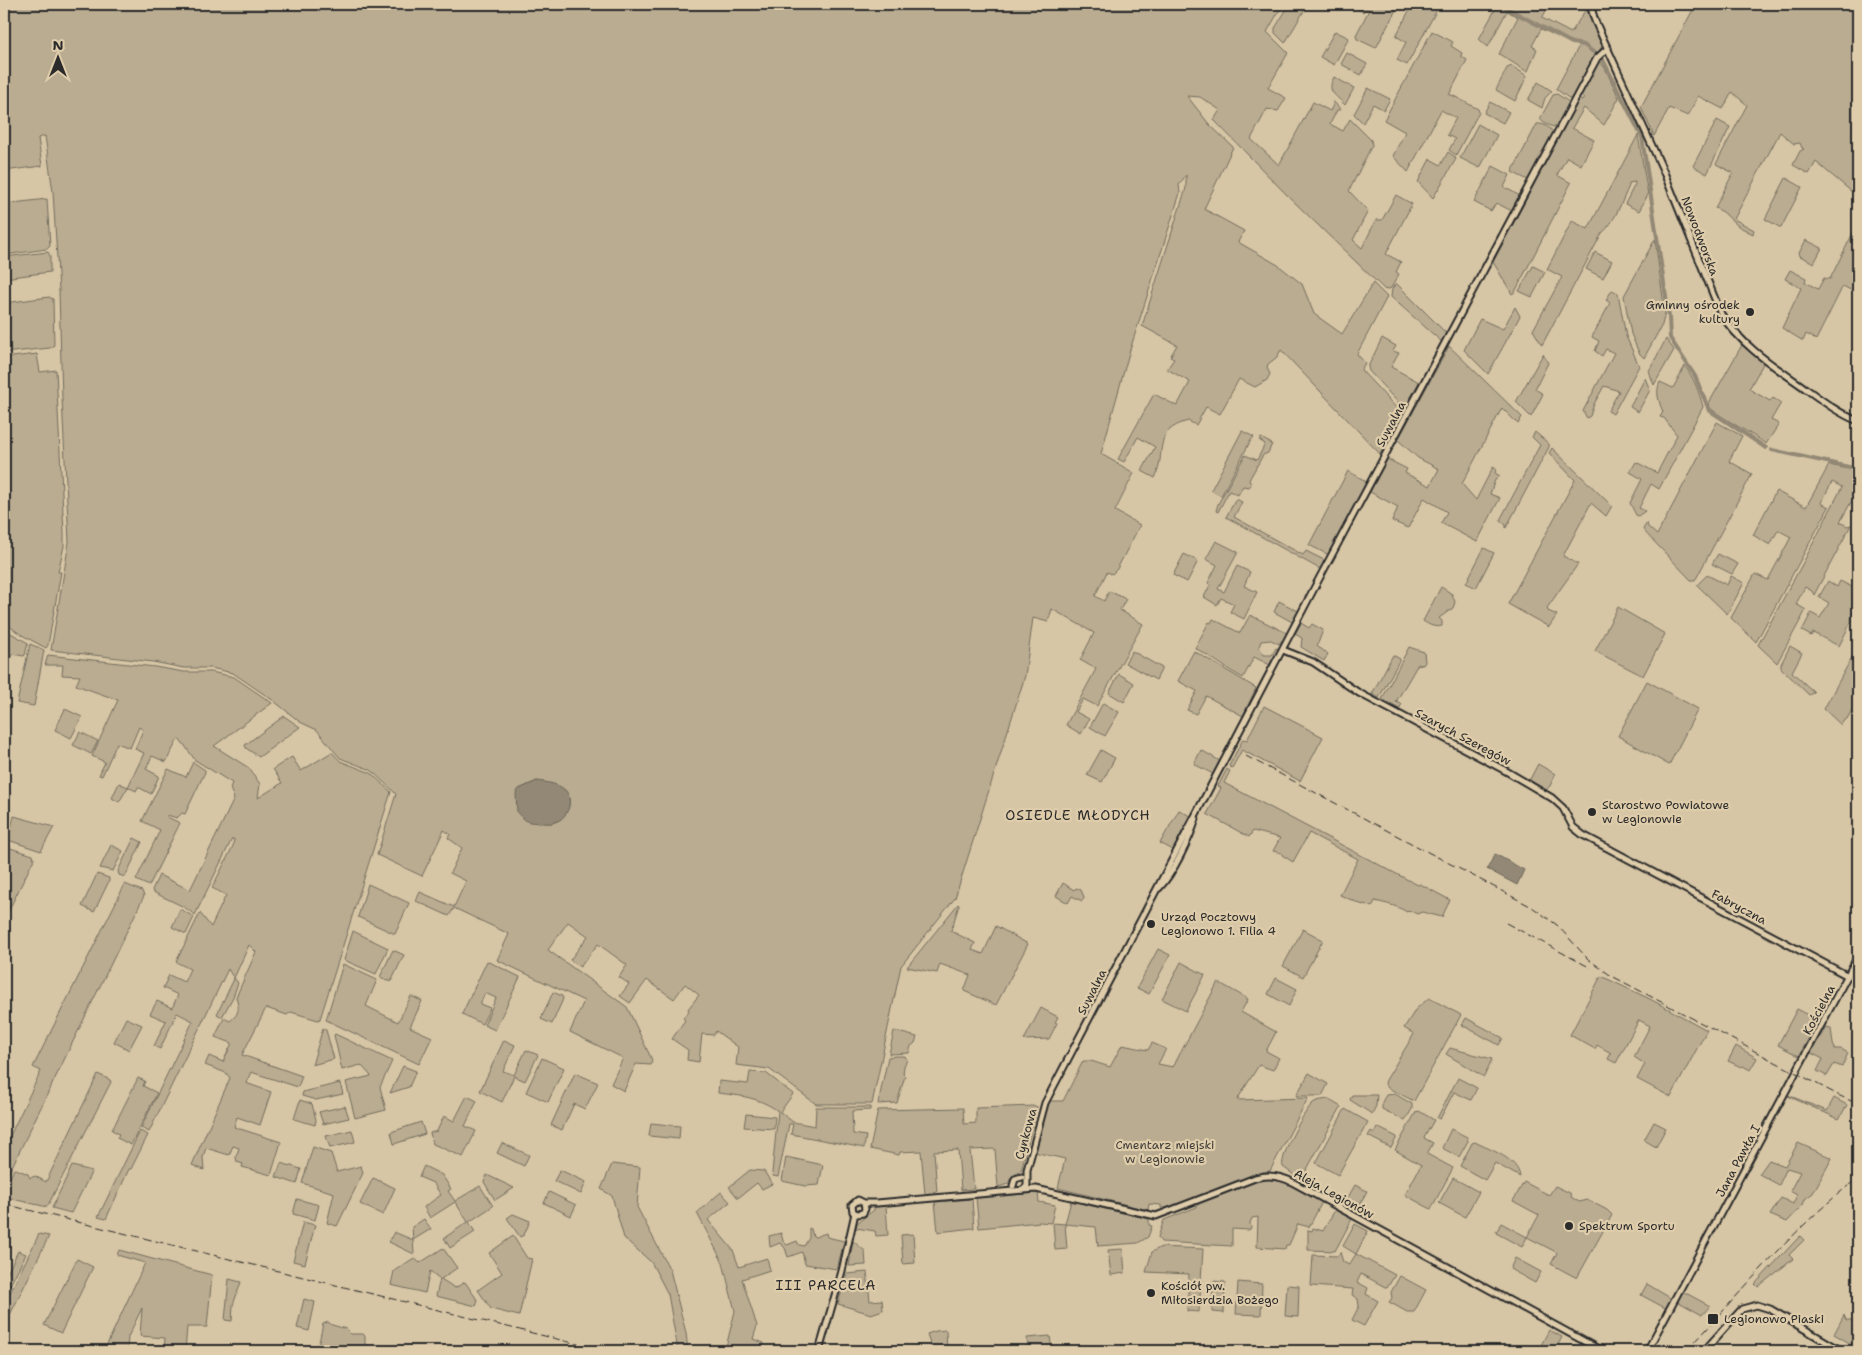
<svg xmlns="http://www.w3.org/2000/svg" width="1862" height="1355" font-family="'Shantell Sans',sans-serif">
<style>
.green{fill:#baac91;stroke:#726c5e;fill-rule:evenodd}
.water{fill:#928874;stroke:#696357}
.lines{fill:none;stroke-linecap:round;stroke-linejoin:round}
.canal{stroke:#928874;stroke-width:4}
.secondary-casing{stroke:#2b2b2b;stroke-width:9}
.secondary{stroke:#deccaa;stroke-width:5}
.rail{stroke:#2b2b2b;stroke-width:1;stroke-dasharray:8 4;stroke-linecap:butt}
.poi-dot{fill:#2b2b2b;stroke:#deccaa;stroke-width:2}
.labels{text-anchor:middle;stroke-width:4.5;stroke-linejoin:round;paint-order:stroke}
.street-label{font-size:12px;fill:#2b2b2b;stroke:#deccaa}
.poi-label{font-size:12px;fill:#2b2b2b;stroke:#deccaa;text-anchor:start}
.park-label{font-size:12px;fill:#403e3a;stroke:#deccaa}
.neighbourhood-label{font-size:14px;letter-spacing:1px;fill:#2b2b2b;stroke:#deccaa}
</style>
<rect width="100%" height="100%" fill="#d7c6a5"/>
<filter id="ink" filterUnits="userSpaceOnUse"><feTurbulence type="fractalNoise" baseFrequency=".02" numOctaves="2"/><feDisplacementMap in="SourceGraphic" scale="10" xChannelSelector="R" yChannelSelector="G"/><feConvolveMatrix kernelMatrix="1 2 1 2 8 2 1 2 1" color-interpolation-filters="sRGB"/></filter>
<g filter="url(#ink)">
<g class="green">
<path d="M4,4H1283L1267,32L1288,53L1268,88L1286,98L1278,111L1267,109L1251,139L1279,165L1313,102L1330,111L1333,105V101L1341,110H1337L1330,124L1343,131L1350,119L1371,140L1372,145L1349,191L1368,211L1353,240L1362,248L1376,220H1382L1396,195L1412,204L1386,254L1401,262L1396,272L1399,274L1391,288L1385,290L1285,193L1214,120L1220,110L1200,97L1187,96L1209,124L1233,147L1204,209L1244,231L1238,242L1278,265L1302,284L1314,314L1342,334L1373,283L1387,297L1357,354L1365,363L1361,370L1402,414L1380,454L1281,350L1277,357L1268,364L1267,368L1270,374L1267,380L1255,387L1239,379L1220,414L1206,407L1196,425L1188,421C1151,431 1167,453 1155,478L1142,471L1155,447L1138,437L1124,462L1118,459L1154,394L1177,406L1190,382L1167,369L1174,359L1170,357L1177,345L1142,326L1186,188V175L1179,185L1180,193L1129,353L1101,454L1134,473L1115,511L1140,525L1117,569L1112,574L1107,572L1095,596L1104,601L1109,591L1126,599L1120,610L1143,624L1097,706L1083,699L1076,712L1089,719L1081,734L1066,725L1096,669L1080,660L1094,633L1052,609L1048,622L1033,618L1025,676L955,898L901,966L872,1104H816L769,1069L736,1065L738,1047L716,1031L714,1035L702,1034L699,1062L687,1060L688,1050L672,1039L685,1020L683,1018L689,1011L688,1009L699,995L685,984L674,999L647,980L630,1003L620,996L629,984L619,977L627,965L598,944L580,967L570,960L588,936L568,922L548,950L627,1007L652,1060L651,1065L636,1064L624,1091L611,1084L623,1058L570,1032L584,1001L497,960L509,934L454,908L449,916L416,901L420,892L454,907L466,881L450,873L462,848L448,838L450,834L444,830L422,876L377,855L396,794L371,770L340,758L317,730L300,722L274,701L233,673L211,668H184L153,662L51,650L69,542L62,399L59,291L53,192L45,136L38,138L42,166L4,171ZM537,781L569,797C572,813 558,824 542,822L519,789Z"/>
<polygon points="1290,4 1308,4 1285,43 1275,33 1275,28"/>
<polygon points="1349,4 1399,4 1376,48 1357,39 1356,35 1369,10 1366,8 1363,12"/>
<polygon points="1405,4 1440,4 1407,65 1397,60 1406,42 1396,36 1411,7"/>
<polygon points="1494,4 1516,4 1519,6 1520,4 1550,4 1542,18 1571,33 1586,9 1602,46 1572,99 1570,99 1556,89 1579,46 1541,29 1532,46 1537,49 1528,71 1526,71 1499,54 1518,17 1507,11 1488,47 1479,39 1497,6"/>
<polygon points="1696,4 1858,4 1858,197 1816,162 1809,174 1793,165 1800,151 1804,149 1802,148 1800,143 1794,144 1780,132 1734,219 1754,230 1753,234 1738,226 1723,212 1715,208 1733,173 1716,164 1747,105 1732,92 1723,109 1698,96 1688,116 1669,108 1654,136 1641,107"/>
<polygon points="1335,31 1349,38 1334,65 1320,57"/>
<polygon points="1432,31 1453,42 1451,46 1462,53 1461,56 1467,60 1449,95 1452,95 1478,109 1479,112 1456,155 1449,150 1455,139 1447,135 1456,118 1441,110 1408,172 1393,156 1405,132 1384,120"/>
<polygon points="1347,53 1367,64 1361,75 1341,64"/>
<polygon points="1599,61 1605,68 1619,98 1604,125 1584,108 1572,128 1594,140 1581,165 1567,157 1557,175 1571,183 1515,292 1512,294 1493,262 1579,99 1582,101 1584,98 1580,96"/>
<polygon points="1512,66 1527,76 1515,101 1496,90 1507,68"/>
<path d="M1334,77L1354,88L1345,105C1335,94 1326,92 1334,77Z"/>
<polygon points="1538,82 1552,91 1545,98 1542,108 1528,100"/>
<polygon points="1368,88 1390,99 1384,110 1373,104 1363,123 1354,114"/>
<polygon points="1557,94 1569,102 1570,105 1560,123 1553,127 1544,123 1540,119 1553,95"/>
<polygon points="1490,102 1509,112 1503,123 1484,113"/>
<polygon points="1717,120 1730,127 1707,174 1693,166"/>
<polygon points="1478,124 1497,135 1480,168 1460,158"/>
<path d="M1537,124C1543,123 1551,128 1554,133L1528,180L1512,172Z"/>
<path d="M1638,135L1648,195L1639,211L1625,204L1635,184V182L1629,183V186C1623,199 1614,224 1602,233L1542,345L1533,330L1562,277L1547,269L1572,221L1588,229Z"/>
<polygon points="1448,152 1454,156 1456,159 1433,198 1418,182 1430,159 1441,165"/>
<polygon points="1493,166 1510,175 1504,187 1520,196 1512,211 1496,203 1491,211 1474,202"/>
<polygon points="1786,178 1802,187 1781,228 1765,219"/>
<polygon points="47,199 50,246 47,249 4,255 4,204"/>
<polygon points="1858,223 1858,258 1853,269 1858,272 1858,294 1843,286 1816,340 1806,334 1803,341 1782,328 1801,288 1785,279 1790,270 1806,278 1805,282 1818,289 1824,278 1830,279"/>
<polygon points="1655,239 1665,313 1662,325 1644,358 1639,353 1631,334 1624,296"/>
<polygon points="1806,240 1822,248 1814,263 1800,256 1799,253"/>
<polygon points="48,252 50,256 50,272 4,278 4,257"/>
<polygon points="1595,252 1612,261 1603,278 1586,269"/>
<polygon points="1533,266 1545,272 1532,297 1519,291"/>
<polygon points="1396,283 1447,334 1442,342 1391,297 1392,289"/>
<polygon points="1612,290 1618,293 1626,336 1639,366 1613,414 1608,411 1619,391 1604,386 1594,404 1590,416 1587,418 1583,411 1614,353 1606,349 1602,356 1595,351 1599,341 1592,337 1610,303 1606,300"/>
<polygon points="49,297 53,299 54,345 50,348 4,353 4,303"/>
<polygon points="1515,307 1520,316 1488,374 1464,350 1480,319 1503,329"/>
<polygon points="1382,338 1396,346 1393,351 1399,353 1391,367 1419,382 1404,409 1369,371 1368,367"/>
<polygon points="1666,339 1674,350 1654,385 1649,371"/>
<path d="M1742,345L1764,362L1749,389L1770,401L1773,398L1781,403L1771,420L1779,424L1766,444C1748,431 1728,422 1710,408L1709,403Z"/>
<polygon points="1449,346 1522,417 1518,424 1502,408 1462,484 1476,500 1493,467 1496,469 1495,473 1500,476 1495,480 1490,494 1500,498 1477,542 1441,523 1447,512 1424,498 1408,528 1392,521 1398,507 1370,492 1387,459 1407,469 1405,473 1430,486 1439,469 1418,458 1398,440"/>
<polygon points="37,354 40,372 56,370 64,533 64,546 58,572 61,572 48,645 46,648 20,634 4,622 4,358"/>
<polygon points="1543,354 1548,363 1535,389 1543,394 1531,417 1516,402"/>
<path d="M1685,366C1694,379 1699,391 1703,407L1659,489L1651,484L1639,508L1645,511L1638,516L1636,515L1630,503L1642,479L1630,472L1636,462L1657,473L1677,435L1664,418L1660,417L1663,412C1659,402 1655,392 1660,382L1673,388Z"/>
<polygon points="1645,378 1650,390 1638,412 1630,407"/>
<polygon points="1717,422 1742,436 1729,461 1752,474 1697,577 1695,580 1691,580 1644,531 1643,529 1647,523 1648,527 1657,535"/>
<polygon points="1242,431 1254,437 1251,440 1221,496 1211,490"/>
<polygon points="1535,432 1549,444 1549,447 1506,528 1506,525 1500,520 1540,445 1532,437"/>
<polygon points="1261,438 1272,444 1268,453 1263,455 1250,478 1249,481 1252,484 1249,487 1243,486 1238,495 1229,491 1218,512 1216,511 1218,504 1245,455 1257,460 1265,444 1259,440"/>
<polygon points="1552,448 1612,506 1606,516 1591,503 1563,556 1578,564 1547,608 1548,611 1557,615 1549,627 1508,604 1575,480 1549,453"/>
<polygon points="1829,465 1858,471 1858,505 1851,502 1840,522 1847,526 1851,525 1814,595 1812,591 1805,587 1796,604 1806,610 1777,663 1758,645 1805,559 1842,487 1832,482 1821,503 1829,507 1756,642 1731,618 1755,574 1768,580 1791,537 1778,530 1770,545 1753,535 1776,491 1806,507"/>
<polygon points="1348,471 1364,480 1367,484 1329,555 1309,545"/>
<polygon points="1236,499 1242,502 1234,517 1303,555 1306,551 1324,560 1324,565 1321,568 1318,568 1226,517"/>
<polygon points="1216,541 1238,552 1218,589 1224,592 1237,566 1250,572 1244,586 1257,592 1244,619 1230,612 1234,604 1221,598 1217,605 1204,597 1210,585 1208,583 1217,565 1206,559"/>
<polygon points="1484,548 1494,553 1476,588 1466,583"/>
<polygon points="1184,554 1198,561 1187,582 1173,575"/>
<polygon points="1718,554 1738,564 1732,574 1712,564"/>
<polygon points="1707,575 1727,585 1731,576 1744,583 1727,614 1697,585"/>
<polygon points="1828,581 1837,587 1840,581 1858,590 1858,604 1851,619 1852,620 1839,646 1813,633 1811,636 1802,631 1811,613 1820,618 1829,603 1819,597"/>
<path d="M1441,587L1452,594L1455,602L1453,608L1439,618L1442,621V626C1435,628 1429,625 1423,621Z"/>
<polygon points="1279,601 1300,612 1294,623 1274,612"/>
<polygon points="1618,607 1665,634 1643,676 1595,651"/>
<path d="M1250,615L1289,634L1284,642L1281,641L1279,644L1271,640L1261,641L1259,647L1264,655H1272L1276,648L1280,649L1272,666L1254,657L1243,678C1226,669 1212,657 1195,648L1209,622L1211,623L1213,619L1240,633Z"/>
<polygon points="1301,623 1309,628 1312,624 1323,630 1317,646 1328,654 1324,661 1301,647 1302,638 1295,634"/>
<polygon points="4,629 28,643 25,655 24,656 12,654 8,669 4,668"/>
<polygon points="30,644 44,650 34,706 17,703"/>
<polygon points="1790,646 1802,653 1792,672 1814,692 1809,695 1781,668 1781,664"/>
<polygon points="1858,646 1858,698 1847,719 1844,720 1841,725 1824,709"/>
<polygon points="1409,647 1424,652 1425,662 1423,665 1418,664 1396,702 1402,704 1399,709 1382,699"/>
<polygon points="1132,651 1162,668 1156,680 1125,663"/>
<polygon points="1194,651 1256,688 1243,716 1206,696 1196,714 1187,710 1197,691 1178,681"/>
<path d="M48,655L155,667L184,672H211L234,677L272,703L214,746L249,768L260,784L258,798L282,783L273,769L292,757L301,771L332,752L340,761L371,773L391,792L320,1019L318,1020L291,1012L287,1015L266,1008L242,1055L302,1076L298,1087L251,1072L246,1083L271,1092L260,1125L237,1117L234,1127L281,1142L271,1175L242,1167L243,1164L237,1162L236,1157L239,1148L233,1146L229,1155L206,1148L203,1157L204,1170L192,1165L230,1078L226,1073L205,1065L209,1056L223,1062L232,1043L215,1037L224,1018L230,1021C240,1013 239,1009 236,997L256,952L249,945L234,978L238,983L233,997L222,1017L217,1014L234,979L228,969L149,1132L141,1128L193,1021L177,1013L160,1049L154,1046L166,1021L150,1014L157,1001L172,1008L178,995L163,988L169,975L184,982L190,969L176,962L200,913L211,927L226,895L212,888L233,846L234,839H232L195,915L184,907L153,892L152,890L159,875L190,890L234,799L230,788L232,783L195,760L183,743L178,739L166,762L152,756L146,769L159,776L151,794L138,787L136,791L128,787L119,802L112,798L119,783L128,787L144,753L135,749L143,730L139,727L130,748L117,743L102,776L99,775L105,762L92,756L118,700L76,685L80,676L62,675L63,665H45Z"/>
<polygon points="1393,655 1400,659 1379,698 1372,694"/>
<polygon points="1119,674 1134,683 1124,702 1109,693"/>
<polygon points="1647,681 1698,709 1669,765 1618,736"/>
<polygon points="1103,703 1119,712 1105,736 1090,727"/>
<polygon points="1264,706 1323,737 1300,781 1242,750 1232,768 1229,766 1243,739 1247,740"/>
<polygon points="65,709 82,717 71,738 55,730"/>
<polygon points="284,716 300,727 259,757 246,748 245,745"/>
<polygon points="80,732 98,741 91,754 73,745"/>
<polygon points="1101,750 1115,758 1102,782 1087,775"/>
<polygon points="1201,750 1220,761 1213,774 1194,764"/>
<polygon points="193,762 205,770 205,772 185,814 182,813 177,818 167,815 167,817 180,823 149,886 136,880 160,830 142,821 168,769 186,777"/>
<polygon points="1538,764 1555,774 1550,786 1545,791 1529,781"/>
<path d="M1227,769L1230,771L1224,783L1408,880L1418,885L1420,884L1450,900L1442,917L1422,912L1417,914L1409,910L1407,912C1395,905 1387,904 1375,901L1372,907L1364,904L1363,905L1340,895L1358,859L1309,833L1293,862L1282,855V853L1273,851L1280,838L1253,831L1249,837L1207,814L1221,788L1218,786Z"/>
<polygon points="1179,810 1190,816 1173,850 1160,843"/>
<polygon points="14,816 54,827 41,851 8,840"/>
<polygon points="134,838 142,842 125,877 119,875 118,871"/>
<polygon points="111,845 123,851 113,871 100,868"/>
<polygon points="10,848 33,855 34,859 4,920 4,853"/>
<polygon points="97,874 109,878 109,881 94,912 82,906"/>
<polygon points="1063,883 1074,890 1076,888 1081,890 1084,897 1082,901 1072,896 1068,903 1056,896"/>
<polygon points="125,884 142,891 144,896 4,1183 4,1148 41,1071 33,1067"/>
<polygon points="368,884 409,903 395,934 358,917"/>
<polygon points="958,904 959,905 951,931 975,943 972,950 983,954 996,926 1028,944 996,1005 964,991 970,975 940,964 937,973 907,967"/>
<polygon points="180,909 194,917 186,934 172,927"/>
<polygon points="1303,929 1323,940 1303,977 1283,966"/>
<polygon points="353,931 388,948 376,974 344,960"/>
<polygon points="1158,949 1170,955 1149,994 1137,988"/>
<polygon points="393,950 404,955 391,982 380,977"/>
<polygon points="487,961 520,977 495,1030 484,1025 496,998 485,993 480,1004 490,1008 482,1024 462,1014"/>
<polygon points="1181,962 1205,975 1186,1011 1162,999"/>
<polygon points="343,964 377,980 366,1006 398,1022 411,996 422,1001 410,1027 432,1037 419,1064 326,1020"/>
<polygon points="1601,976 1650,999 1707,1030 1671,1097 1637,1079 1645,1064 1634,1057 1650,1026 1639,1020 1616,1063 1608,1059 1611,1053 1597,1045 1595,1049 1570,1035"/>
<polygon points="1276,978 1297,989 1289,1006 1268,994"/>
<polygon points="1218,982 1248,999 1241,1012 1276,1032 1266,1051 1279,1058 1273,1070 1259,1065 1237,1100 1308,1098 1270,1171 1263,1172 1167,1208 1161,1208 1161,1205 1149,1204 1148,1210 1058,1188 1065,1159 1034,1152 1045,1111 1050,1101 1063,1101 1083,1061 1091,1061 1110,1067 1122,1045 1148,1050 1152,1043 1166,1049 1158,1064 1173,1067"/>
<polygon points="553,992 562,996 563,999 552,1024 541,1019"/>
<polygon points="1429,998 1461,1015 1414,1101 1388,1088 1385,1084 1386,1080 1414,1034 1404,1028 1416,1009"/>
<polygon points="1041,1008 1058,1017 1055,1022 1057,1023 1049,1039 1024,1040"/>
<polygon points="1797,1009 1819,1020 1799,1056 1778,1045"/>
<polygon points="126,1018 142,1025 129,1050 114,1042"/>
<polygon points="1466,1018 1503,1038 1499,1045 1462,1025"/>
<polygon points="1826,1027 1831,1028 1833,1044 1835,1049 1841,1049 1848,1053 1842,1067 1834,1064 1827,1076 1817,1071 1823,1059 1811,1053"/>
<polygon points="323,1028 326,1030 334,1059 312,1065"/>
<polygon points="894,1031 917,1037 915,1043 911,1046 909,1053 889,1054"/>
<polygon points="335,1034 392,1061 380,1087 386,1110 355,1118 346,1082 371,1076 361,1065 342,1070 334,1035"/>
<polygon points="504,1040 515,1045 503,1071 514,1075 526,1050 538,1055 525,1081 514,1076 502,1102 480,1091"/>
<polygon points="1736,1046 1757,1058 1750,1070 1743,1066 1741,1067 1728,1061"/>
<polygon points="1450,1048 1492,1059 1484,1077 1446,1054"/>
<polygon points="897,1056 905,1056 907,1060 904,1066 903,1074 905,1076 897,1103 878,1104 888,1057"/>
<polygon points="542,1058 564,1068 548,1102 526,1092"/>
<polygon points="403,1066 416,1071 409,1087 390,1093"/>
<path d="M750,1072L766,1073L793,1094L780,1112L793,1122L815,1126L816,1107H870V1110L852,1111L853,1134L866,1136L864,1148L791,1134L793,1124H789L778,1177L773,1176L772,1173L778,1111C758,1097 742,1096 718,1093L719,1081L748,1084Z"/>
<polygon points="575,1073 598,1083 585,1109 574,1104 562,1130 551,1125"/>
<polygon points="1309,1073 1328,1084 1322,1096 1296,1096"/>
<polygon points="98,1074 110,1080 111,1082 47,1207 4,1197 4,1191 14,1169 16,1169 28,1174 30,1178 35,1176 46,1182"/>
<polygon points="138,1078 145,1081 143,1086 157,1093 131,1145 117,1138 119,1134 112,1130"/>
<polygon points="1458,1078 1477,1088 1471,1100 1454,1092 1440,1119 1437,1118"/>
<polygon points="340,1083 343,1094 316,1100 302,1096 303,1092"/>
<polygon points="1395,1094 1412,1104 1412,1109 1405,1121 1382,1109 1382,1102 1386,1095"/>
<polygon points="1352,1095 1377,1095 1376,1106 1372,1114 1350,1100"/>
<polygon points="1788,1095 1827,1111 1834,1098 1847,1105 1839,1119 1788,1096"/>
<polygon points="467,1096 477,1101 465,1126 476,1131 463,1157 433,1144 430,1133 437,1131 444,1116 454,1121"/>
<path d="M1328,1099L1341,1107L1301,1180L1283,1167C1279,1157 1304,1111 1313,1103C1317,1100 1323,1100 1328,1099Z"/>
<polygon points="300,1100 312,1104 316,1120 315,1125 294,1119"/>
<polygon points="345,1106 349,1118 323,1124 319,1112"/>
<polygon points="1036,1106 1037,1107 1021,1171 1011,1177 1008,1184 998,1187 995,1149 970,1150 974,1189 961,1190 958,1150 934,1151 937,1192 925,1194 921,1151 900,1152 899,1155 870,1149 878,1110 963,1108 964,1124 976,1123 976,1108"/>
<polygon points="1345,1109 1368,1122 1338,1175 1316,1163"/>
<polygon points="1419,1111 1434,1120 1424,1138 1433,1143 1427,1154 1453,1168 1431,1209 1405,1195 1421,1165 1395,1150 1416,1112"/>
<polygon points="746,1114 775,1117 774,1129 744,1127"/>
<polygon points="421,1122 425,1134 394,1144 391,1132"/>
<polygon points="1654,1122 1666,1128 1656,1147 1644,1140"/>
<polygon points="651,1123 680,1126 679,1139 649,1136"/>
<polygon points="1377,1127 1397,1137 1391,1148 1368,1136 1371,1131 1374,1133"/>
<polygon points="1451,1129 1467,1137 1468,1141 1459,1157 1442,1148"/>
<polygon points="352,1130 355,1142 330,1148 326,1136"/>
<polygon points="140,1131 148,1135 131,1169 129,1169 106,1219 98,1217"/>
<path d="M1475,1142C1490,1150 1518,1158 1520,1177L1495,1163L1485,1180L1460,1166L1472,1143Z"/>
<polygon points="502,1143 529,1155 524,1166 497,1153"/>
<polygon points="1798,1143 1832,1158 1813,1193 1805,1199 1803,1205 1787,1222 1770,1215 1781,1198 1793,1204 1797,1195 1790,1191 1800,1172 1787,1168 1779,1185 1759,1174 1769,1160 1785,1166"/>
<polygon points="313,1147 331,1153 337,1172 361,1166 363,1173 337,1226 327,1223 334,1193 302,1183"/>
<polygon points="786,1157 823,1165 819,1185 805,1186 782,1181"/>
<polygon points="281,1163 301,1169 297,1184 276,1177"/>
<polygon points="612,1164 640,1167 637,1207 670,1270 686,1333 688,1351 678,1351 668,1294 651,1262 624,1238 612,1196 601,1189"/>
<polygon points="72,1166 92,1171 71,1213 52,1208"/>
<polygon points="424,1166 442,1175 451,1189 448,1191 455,1201 480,1186 493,1206 469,1222 475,1232 450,1248 444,1238 468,1222 455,1202 430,1218 424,1207 441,1195 433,1183 419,1177"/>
<polygon points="560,1170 586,1182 581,1194 554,1181"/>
<polygon points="750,1170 764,1171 772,1184 762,1189 757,1183 738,1198 729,1187"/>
<polygon points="487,1175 514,1188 495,1200 484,1182"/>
<polygon points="373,1178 395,1188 383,1215 360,1204"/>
<polygon points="1271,1178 1283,1180 1322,1202 1309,1227 1298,1224 1289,1245 1286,1245 1285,1249 1257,1247 1258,1217 1252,1218 1250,1223 1251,1228 1249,1230 1232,1229 1232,1246 1161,1242 1158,1237 1164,1220 1197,1207 1197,1204 1258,1180"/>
<polygon points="1453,1178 1479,1192 1465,1217 1439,1203"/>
<polygon points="1524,1182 1549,1195 1555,1186 1570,1193 1571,1197 1579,1202 1588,1200 1607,1210 1612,1215 1577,1278 1551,1264 1557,1253 1556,1252 1527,1237 1522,1247 1496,1233 1501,1223 1527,1237 1539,1215 1513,1201"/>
<polygon points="1355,1185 1367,1191 1355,1213 1343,1206"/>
<polygon points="549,1192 576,1205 571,1216 544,1203"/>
<polygon points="721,1192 730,1202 708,1220 733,1250 739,1267 767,1258 770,1270 742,1279 757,1326 753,1339 764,1343 762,1351 725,1351 735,1311 723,1263 697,1213"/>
<polygon points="1038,1193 1039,1202 1055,1205 1051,1223 1040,1222 979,1228 976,1198"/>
<polygon points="297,1199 319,1205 315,1220 293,1214"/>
<polygon points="972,1199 974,1228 938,1232 935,1202"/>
<polygon points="1071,1201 1149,1219 1149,1225 1152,1226 1148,1237 1138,1243 1098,1246 1096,1227 1065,1224 1067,1249 1055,1250 1053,1223 1065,1224"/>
<polygon points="886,1206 888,1235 876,1236 875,1231 856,1228 857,1223 874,1210 874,1207"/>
<polygon points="1335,1210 1352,1219 1335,1251 1308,1250 1308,1230 1312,1231 1313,1228 1323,1231"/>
<polygon points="513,1214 530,1221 524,1235 520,1237 507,1218"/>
<polygon points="424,1219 431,1229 413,1240 414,1254 389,1242 394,1232 413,1240 412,1227"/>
<polygon points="303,1222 315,1225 305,1264 293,1261"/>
<polygon points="1355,1224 1368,1231 1356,1254 1395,1275 1387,1288 1361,1274 1357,1282 1368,1288 1366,1294 1378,1301 1364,1326 1352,1320 1359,1306 1358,1299 1352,1295 1353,1289 1311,1286 1313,1255 1338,1256 1340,1252 1343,1262 1349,1265 1356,1254 1343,1246"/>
<polygon points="809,1228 811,1229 813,1236 815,1237 826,1233 827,1237 844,1241 837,1269 805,1264 802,1252 788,1257 785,1248 780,1243 770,1247 769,1236 781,1233 783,1241 787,1245 797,1241 799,1245 804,1246 809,1238"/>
<polygon points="39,1234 49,1236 4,1327 4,1308 6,1301"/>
<polygon points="913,1234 915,1263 903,1264 901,1235"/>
<polygon points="513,1236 527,1258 532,1259 519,1316 491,1309 478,1290 502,1273 489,1253"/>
<polygon points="1800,1236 1804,1240 1789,1255 1793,1259 1758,1287 1755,1284"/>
<polygon points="853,1241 865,1251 866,1265 849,1266"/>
<polygon points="1161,1247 1203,1249 1199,1312 1187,1311 1189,1274 1146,1272 1152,1252"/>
<polygon points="443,1248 457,1268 441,1279 455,1288 465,1282 478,1301 476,1306 436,1296 440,1279 430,1271 425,1293 391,1285 394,1271 414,1258 420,1263"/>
<polygon points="1123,1249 1125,1273 1111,1275 1108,1250"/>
<polygon points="119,1250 212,1275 207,1327 187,1327 185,1351 164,1351 165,1338 140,1336 142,1308 128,1337 127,1351 104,1351 145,1263 117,1255"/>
<polygon points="18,1251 26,1254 10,1285 4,1282 4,1280"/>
<polygon points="1515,1258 1541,1272 1535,1283 1510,1269"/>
<polygon points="77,1259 93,1267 61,1333 44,1325"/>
<polygon points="867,1272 870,1301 882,1300 883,1310 871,1314 838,1304 847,1274"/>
<polygon points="1400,1276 1426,1290 1414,1312 1407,1312 1389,1302 1392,1298 1391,1292"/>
<polygon points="229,1279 241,1282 233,1305 232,1321 225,1320"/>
<polygon points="1213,1281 1225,1282 1224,1313 1212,1312"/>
<polygon points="1238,1282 1262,1284 1261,1315 1236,1314"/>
<polygon points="1647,1284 1672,1299 1667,1309 1641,1295"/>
<polygon points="1287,1285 1299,1286 1298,1317 1285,1316"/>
<polygon points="1682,1291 1710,1306 1702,1315 1677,1301"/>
<polygon points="304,1299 315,1302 309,1331 297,1328"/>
<polygon points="1844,1315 1846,1320 1858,1320 1858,1348 1834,1334"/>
<polygon points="328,1322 332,1325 346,1329 351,1334 363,1334 365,1336 365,1345 380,1348 379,1351 330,1351 327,1348 318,1347 323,1324"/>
<polygon points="946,1330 947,1351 930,1351 931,1346 927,1334 936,1331"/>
<polygon points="1549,1330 1562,1337 1557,1347 1565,1351 1538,1351"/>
<polygon points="1050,1336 1052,1351 1028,1351 1027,1338"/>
</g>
<g class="water">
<path d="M537,781C546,782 560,784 566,791C574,802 567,819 555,822C551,824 547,823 543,823C531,822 525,824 517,812L516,793L519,789Z"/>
<polygon points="1495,854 1524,870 1517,885 1487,869"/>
</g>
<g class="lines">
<g class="canal">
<polyline points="1499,4 1572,43 1584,45 1597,55"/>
<polyline points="1602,58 1642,137 1669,317 1670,338 1695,376 1709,410 1766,448"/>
<polyline points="1772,450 1858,469"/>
</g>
<defs>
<g id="secondary">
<path d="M1590,4L1595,21L1663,170L1721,314C1741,345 1772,365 1802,386C1820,399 1838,413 1858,421"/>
<polyline points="1283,650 1313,662 1359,693 1506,771 1552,798 1563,808 1573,827 1583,835 1848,976"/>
<path d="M1159,888C1173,874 1190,838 1196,819"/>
<polyline points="1013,1186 1015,1179 1022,1177"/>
<polyline points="1023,1190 1027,1186 1027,1170 1045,1103 1320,577 1597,58 1608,48"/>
<path d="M864,1203L865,1209L863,1213L857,1214L853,1212L852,1205L858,1200L864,1203H877L1036,1189L1156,1216L1255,1178C1269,1174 1281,1176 1294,1183L1602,1351"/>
<polyline points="819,1351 842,1271 855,1213"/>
<polyline points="1647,1351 1858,956"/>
<polyline points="1704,1351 1742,1309 1757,1305 1770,1309 1842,1351"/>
</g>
</defs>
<use href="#secondary" class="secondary-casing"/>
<use href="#secondary" class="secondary"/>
<g class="rail">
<polyline points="1246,756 1532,907 1557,925 1588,959 1610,975 1840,1096 1858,1104"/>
<polyline points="1506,923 1591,968"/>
<polyline points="4,1204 606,1351"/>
<path d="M1687,1351C1742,1291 1793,1228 1858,1178"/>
</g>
</g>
</g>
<g class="poi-dot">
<circle cx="1750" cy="312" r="5"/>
<circle cx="1592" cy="812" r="5"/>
<circle cx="1151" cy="924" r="5"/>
<circle cx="1569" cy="1226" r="5"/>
<circle cx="1151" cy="1293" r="5"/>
<rect x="1707" y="1313" width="12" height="12" rx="2.5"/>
</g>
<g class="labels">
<g class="street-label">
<text transform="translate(1700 236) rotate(69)" y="4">Nowodworska</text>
<text transform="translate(1391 424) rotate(-62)" y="4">Suwalna</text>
<text transform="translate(1463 737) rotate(28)" y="4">Szarych Szeregów</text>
<text transform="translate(1739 907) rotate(28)" y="4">Fabryczna</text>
<text transform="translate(1092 992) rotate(-63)" y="4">Suwalna</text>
<text transform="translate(1819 1010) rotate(-62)" y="4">Kościelna</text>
<text transform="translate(1026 1134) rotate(-75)" y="4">Cynkowa</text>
<text transform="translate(1738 1161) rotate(-62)" y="4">Jana Pawła I</text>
<text transform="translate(1334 1194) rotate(29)" y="4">Aleja Legionów</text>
</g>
<g class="poi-label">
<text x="1740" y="309" text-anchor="end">Gminny ośrodek<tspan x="1740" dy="14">kultury</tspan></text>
<text x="1602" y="809">Starostwo Powiatowe<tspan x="1602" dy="14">w Legionowie</tspan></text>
<text x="1161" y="921">Urząd Pocztowy<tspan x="1161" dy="14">Legionowo 1. Filia 4</tspan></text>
<text x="1579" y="1230">Spektrum Sportu</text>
<text x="1161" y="1290">Kościół pw.<tspan x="1161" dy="14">Miłosierdzia Bożego</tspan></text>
<text x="1724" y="1323">Legionowo Piaski</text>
</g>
<g class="park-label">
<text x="1165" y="1149">Cmentarz miejski<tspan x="1165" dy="14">w Legionowie</tspan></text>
</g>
<g class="neighbourhood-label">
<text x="1078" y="820">OSIEDLE MŁODYCH</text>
<text x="826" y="1290">III PARCELA</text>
</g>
</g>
<rect width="1862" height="1355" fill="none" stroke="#deccaa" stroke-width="20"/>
<rect x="10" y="10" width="1842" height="1335" fill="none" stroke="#2b2b2b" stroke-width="2" filter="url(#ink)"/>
<g transform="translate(58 58)" stroke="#deccaa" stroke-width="4" paint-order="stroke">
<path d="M0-4L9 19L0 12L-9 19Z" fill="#2b2b2b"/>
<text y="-8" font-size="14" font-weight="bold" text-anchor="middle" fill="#2b2b2b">N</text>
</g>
</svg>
